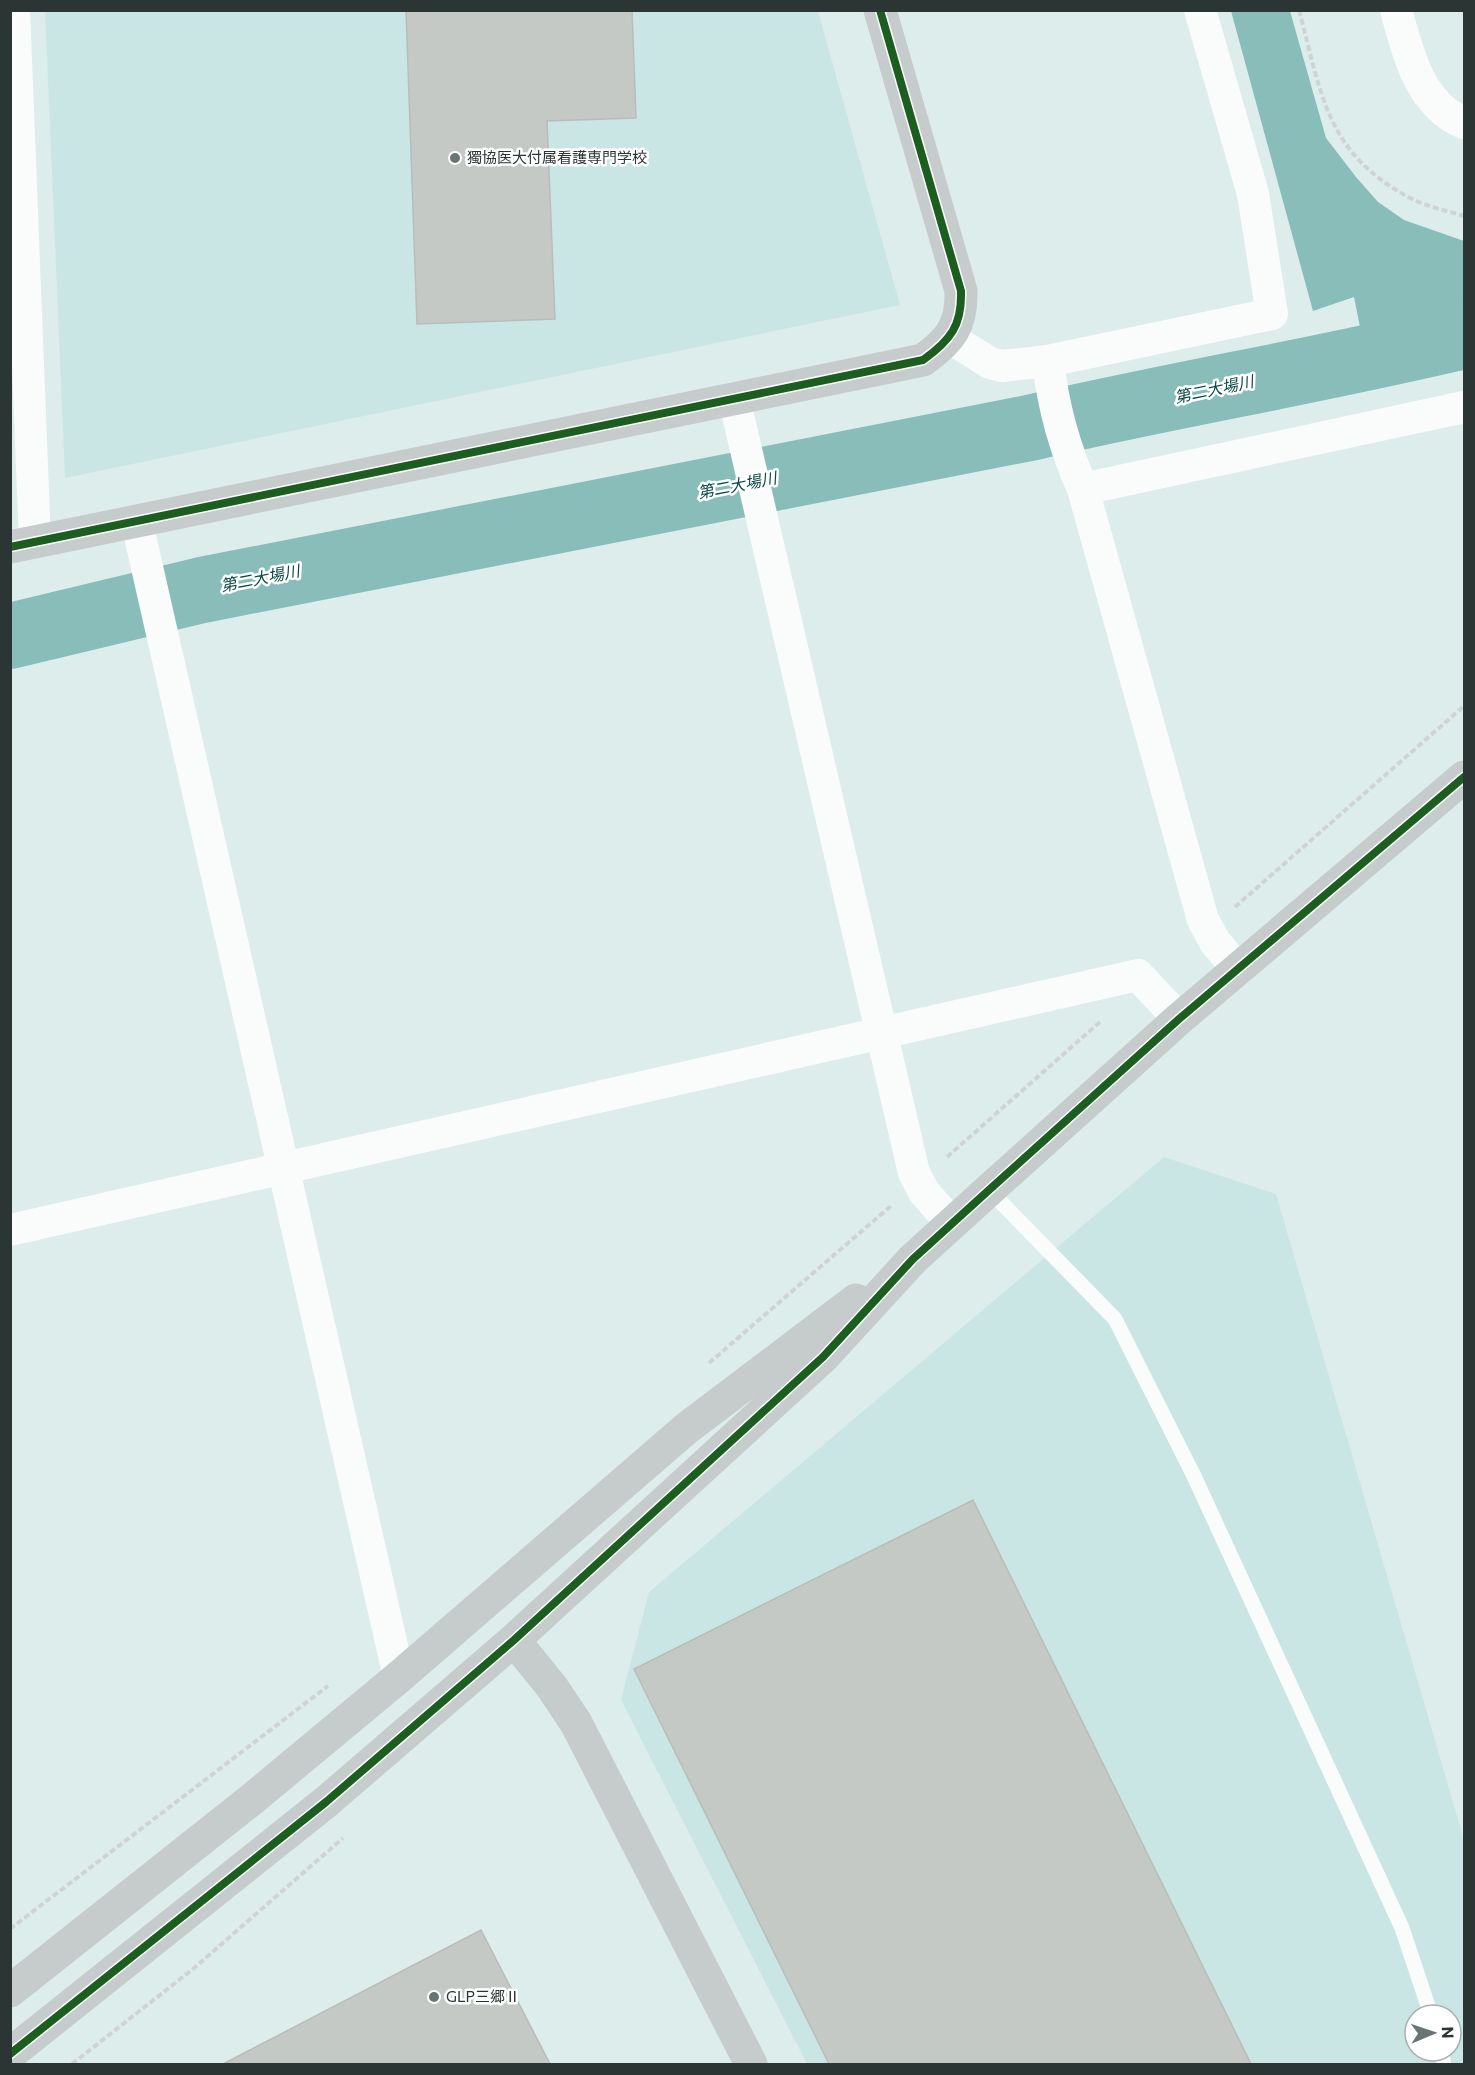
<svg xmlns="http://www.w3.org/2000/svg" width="1475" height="2075" font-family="Commissioner,'Noto Sans JP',sans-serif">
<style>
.built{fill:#cae6e4;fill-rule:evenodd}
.water{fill:#88bdba}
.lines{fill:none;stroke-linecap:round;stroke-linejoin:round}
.river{stroke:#88bdba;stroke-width:66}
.building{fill:#c5c9c6;stroke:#b9bdb9;stroke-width:1.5}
.path{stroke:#cfd4d3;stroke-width:4;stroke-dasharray:6 3;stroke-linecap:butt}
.lane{stroke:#fafcfc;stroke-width:15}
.street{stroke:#fafcfc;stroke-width:32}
.secondary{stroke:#c5cccb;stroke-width:33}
.cycleway-casing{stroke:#fff;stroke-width:11}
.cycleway{stroke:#1b5e20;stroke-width:8}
.poi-dot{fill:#697574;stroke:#fff;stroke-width:2}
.labels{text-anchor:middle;stroke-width:5;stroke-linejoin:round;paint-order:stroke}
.poi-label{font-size:15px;fill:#2a3534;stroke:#fff;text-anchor:start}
.water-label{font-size:16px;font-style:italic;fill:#0a4948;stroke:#fff}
</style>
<rect width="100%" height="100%" fill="#ddedec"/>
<g class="built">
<polygon points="45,11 818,11 900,305 65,478"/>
<path d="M1164,1157L1276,1194L1464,1840V2064H807L621,1700L649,1592ZM1415,2015H1451V2051H1415Z"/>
</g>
<polygon class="water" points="1231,11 1290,11 1326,138 1356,177 1378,202 1404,220 1464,241 1464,370 1229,411 1220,372 1362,337 1354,297 1313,311"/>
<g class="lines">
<path class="river" d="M10,636L202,590L1034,427C1177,394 1322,370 1464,336"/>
</g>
<g class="building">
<polygon points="406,10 632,10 636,118 547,121 555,319 417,324"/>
<polygon points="973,1500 1251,2064 829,2064 634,1669"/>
<polygon points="481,1930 550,2064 223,2064"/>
</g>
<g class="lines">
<g class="path">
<path d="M1299,10C1322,96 1326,154 1412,199C1428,207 1448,211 1464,216"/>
<polyline points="1235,907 1464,706"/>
<polyline points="947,1157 1101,1021"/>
<polyline points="709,1363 892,1205"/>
<polyline points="10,1929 328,1686"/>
<polyline points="72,2064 193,1969 343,1838"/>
</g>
<g class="lane">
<polyline points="989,1190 1115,1319 1194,1476 1402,1928 1431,2015"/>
<polyline points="1441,2051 1444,2064"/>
</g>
<g class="street">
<polyline points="14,10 35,542"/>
<path d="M1396,10C1408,53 1419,104 1464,123"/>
<path d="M950,338L990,363L1002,366L1048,361C1053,406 1064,447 1083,489"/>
<polyline points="1048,361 1272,314 1253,194 1200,10"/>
<polyline points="734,398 914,1173 924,1192 952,1224"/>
<polyline points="137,523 399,1677"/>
<polyline points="1238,969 1215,942 1203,920 1083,489 1464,407"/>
<polyline points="10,1230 1138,975 1179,1019"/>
</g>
<g class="secondary">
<path d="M10,547L923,360C951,340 962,325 961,291L880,10"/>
<polyline points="514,1640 552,1687 576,1723 751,2064"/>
<polyline points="10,1991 251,1800 399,1677 687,1428 856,1300"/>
<polyline points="10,2054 326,1802 514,1640 823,1357 913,1259 989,1190 1179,1019 1464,777"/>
</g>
<defs>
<g id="cycleway">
<path d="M10,547L923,360C951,340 962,325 961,291L880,10"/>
<polyline points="10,2054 326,1802 514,1640 823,1357 913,1259 989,1190 1179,1019 1464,777"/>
</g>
</defs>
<use href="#cycleway" class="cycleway-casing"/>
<use href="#cycleway" class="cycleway"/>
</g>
<g class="poi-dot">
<circle cx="455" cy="158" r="6"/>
<circle cx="434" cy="1997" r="6"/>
</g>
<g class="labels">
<g class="poi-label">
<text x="467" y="163">獨協医大付属看護専門学校</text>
<text x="446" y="2002">GLP三郷Ⅱ</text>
</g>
<g class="water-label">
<text transform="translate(1214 389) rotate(-12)" y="6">第二大場川</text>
<text transform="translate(737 485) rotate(-11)" y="6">第二大場川</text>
<text transform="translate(260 578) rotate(-11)" y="6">第二大場川</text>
</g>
</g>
<rect width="1475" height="2075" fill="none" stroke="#2a3534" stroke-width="24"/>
<g transform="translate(1433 2033) rotate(88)"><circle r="28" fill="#ffffff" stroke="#aaaeae" stroke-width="1.5"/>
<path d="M0-4.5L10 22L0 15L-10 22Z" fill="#697574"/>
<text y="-9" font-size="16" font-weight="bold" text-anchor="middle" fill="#2a3534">N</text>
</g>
</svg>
